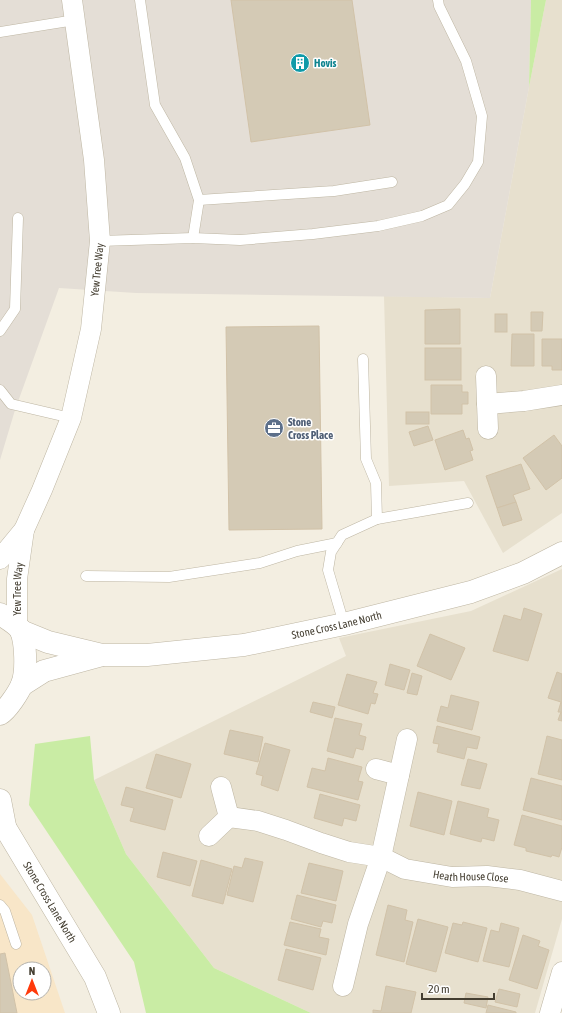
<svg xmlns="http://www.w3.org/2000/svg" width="562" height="1013" font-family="'Asap Condensed',sans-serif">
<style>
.residential{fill:#e7e0ce}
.commercial{fill:#f8e6c8;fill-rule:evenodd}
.industrial{fill:#e4ded6}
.green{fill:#c9eca4}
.building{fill:#d4cab5;stroke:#d1c2a8}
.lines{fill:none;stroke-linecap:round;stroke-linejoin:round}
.service-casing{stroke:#beb6a3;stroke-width:11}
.minor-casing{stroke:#beb6a3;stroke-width:21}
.tertiary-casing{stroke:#beb6a3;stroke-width:23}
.service{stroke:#fff;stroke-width:10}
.minor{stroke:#fff;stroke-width:20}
.tertiary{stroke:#fff;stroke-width:22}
.labels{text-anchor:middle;stroke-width:3;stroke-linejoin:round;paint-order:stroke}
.culture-label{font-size:11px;font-weight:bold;fill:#0d838f;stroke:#fff;text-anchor:start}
.street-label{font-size:11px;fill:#443e31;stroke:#fff}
.service-label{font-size:11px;font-weight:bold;fill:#4e5e75;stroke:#fff;text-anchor:start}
</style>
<rect width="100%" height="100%" fill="#f3eee1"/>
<g class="residential">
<polygon points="546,0 562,0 562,513 503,553 464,481 389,486 384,296 490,298 529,87"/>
<polygon points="562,569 562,919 535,1013 311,1013 214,968 126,854 94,780 346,656 339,638 471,611"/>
</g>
<path class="commercial" d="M0,874L32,915L65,1013H0ZM20,969H44V993H20Z"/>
<polygon class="industrial" points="0,0 531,0 529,87 490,298 136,293 59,288 15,410 0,460"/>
<g class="green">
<polygon points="531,0 546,0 529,87"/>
<polygon points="90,736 94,780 126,854 214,968 311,1013 146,1013 134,962 29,805 35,744"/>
</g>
<g class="building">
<polygon points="231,0 352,0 370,125 251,142"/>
<polygon points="460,309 460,344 425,344 425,310"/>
<polygon points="531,312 543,312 542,331 531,331"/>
<rect x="495" y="314" width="12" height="18"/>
<polygon points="319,326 322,529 229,530 226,327"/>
<polygon points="512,334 534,334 534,366 511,366"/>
<polygon points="542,339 562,339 562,370 552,370 552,366 542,366"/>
<rect x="425" y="348" width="36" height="32"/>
<polygon points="431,385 462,385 462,392 468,392 468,404 462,404 462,414 431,414"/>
<rect x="406" y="412" width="23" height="12"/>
<polygon points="428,426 433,440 414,446 409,432"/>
<polygon points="463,430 466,439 469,438 473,450 470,451 473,460 445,470 435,440"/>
<polygon points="554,435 562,446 562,478 546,490 523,458"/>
<polygon points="521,464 530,489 513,495 516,502 497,508 486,476"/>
<polygon points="516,502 522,520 503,526 497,508"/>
<polygon points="524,608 542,614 528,661 493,651 504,615 521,620"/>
<polygon points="430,634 465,648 451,680 417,666"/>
<polygon points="390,664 410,670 404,690 385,685"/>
<polygon points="557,672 562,674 562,721 558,720 561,712 558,712 561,702 548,698"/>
<polygon points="412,673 422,676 417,695 407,693"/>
<polygon points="347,674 377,682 373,693 378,694 375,704 371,703 368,714 338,705"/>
<polygon points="451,695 479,702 472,730 437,721 441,706 448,708"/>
<polygon points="313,702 335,707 332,718 310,712"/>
<polygon points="335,718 362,724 359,735 366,737 363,750 356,748 353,758 327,751"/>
<polygon points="437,726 480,737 477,749 467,747 464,759 437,752 439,744 433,743"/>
<polygon points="230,730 263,737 258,762 224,754"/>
<polygon points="547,736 562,740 562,780 538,774"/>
<polygon points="265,743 290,750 278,791 261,785 263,776 256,774"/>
<polygon points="156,754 191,764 181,798 146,788"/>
<polygon points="328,758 362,767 358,781 363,782 358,800 307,787 312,768 325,771"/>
<polygon points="468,759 487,764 480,789 461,785"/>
<polygon points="531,778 562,786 562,820 523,810"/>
<polygon points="126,787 173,800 165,830 130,821 134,808 121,805"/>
<polygon points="418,792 452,801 444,835 410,826"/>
<polygon points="320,794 360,805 356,821 344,818 342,826 314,818"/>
<polygon points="458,801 489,809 487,817 499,820 494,841 482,838 481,842 450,834"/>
<polygon points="522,815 562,826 562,847 559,857 552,855 551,857 526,851 526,848 514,845"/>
<polygon points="163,852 197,861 190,886 157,877"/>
<polygon points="245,858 263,862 253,902 227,895 234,866 242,868"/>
<polygon points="201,860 232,869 223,904 192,896"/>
<polygon points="309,863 343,871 336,901 301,893"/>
<polygon points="297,895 336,905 332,923 323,921 321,927 291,919"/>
<polygon points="388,905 407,910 405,920 413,922 404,962 376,955"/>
<polygon points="418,919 448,927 436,972 406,964"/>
<polygon points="290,922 321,929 319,937 329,939 326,955 284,945"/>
<polygon points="463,922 487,928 478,962 445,953 453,923 462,925"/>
<polygon points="501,923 519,928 509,967 483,961 491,930 499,932"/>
<polygon points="523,935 540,941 538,946 549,950 537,989 509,980"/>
<polygon points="286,949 321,958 313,990 278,980"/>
<polygon points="5,953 17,1013 0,1013 0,954"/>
<polygon points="386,986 416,992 411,1013 373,1013 373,1010 381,1011"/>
<polygon points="499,989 520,994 517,1007 495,1002"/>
<polygon points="466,993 488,997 486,1008 464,1003"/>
<polygon points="488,1005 516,1012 516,1013 486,1013"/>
</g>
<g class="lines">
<defs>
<g id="service">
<polyline points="140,0 155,105 185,158 199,200 193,238"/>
<polyline points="0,32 75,20"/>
<polyline points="199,200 334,191 392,182"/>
<polyline points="100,241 193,238 240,240 313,234 378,226 422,216 448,205 465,184 478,162 482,116 466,61 439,6 438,0"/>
<polyline points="0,331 15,309 18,218"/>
<polyline points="0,390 11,404 71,418"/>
<polyline points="377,519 468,503"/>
<polyline points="86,576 169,577 260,563 297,551 337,543"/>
<polyline points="344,624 328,570 331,552 342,535 377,519 376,483 366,459 363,359"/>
<polyline points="0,905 5,911 16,944"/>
</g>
<g id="minor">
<polyline points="486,376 488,429"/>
<polyline points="487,404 524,401 562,395"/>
<path id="s1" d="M0,559L24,530L42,490L71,418L91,329L100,241L94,160L72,0"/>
<path id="s2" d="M17,626V579L24,530"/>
<polyline points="376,769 399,775"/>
<path id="s3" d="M229,817L258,821L286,830L321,843L349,852L381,857L405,869L452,877L487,876L520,880L562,891"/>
<polyline points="209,836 229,817 221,787"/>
<polyline points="343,986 358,924 381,857 407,739"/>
<polyline points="550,1013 562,972"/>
</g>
<g id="tertiary">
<path d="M0,614C6,618 15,623 20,629C26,640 27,672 22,684C19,692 7,710 0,714"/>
<path id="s4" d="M21,631L48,642L102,655H147L244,645L344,624L471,592L523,573L562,553"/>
<polyline points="22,685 44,671 99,656"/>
<polyline points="0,800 5,826"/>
<path id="s5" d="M0,819L95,977L109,1013"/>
</g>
</defs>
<use href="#service" class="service-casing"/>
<use href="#minor" class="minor-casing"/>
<use href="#tertiary" class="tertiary-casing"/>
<use href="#service" class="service"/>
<use href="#minor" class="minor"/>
<use href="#tertiary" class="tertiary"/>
</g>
<defs>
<symbol id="building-disc" viewBox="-11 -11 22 22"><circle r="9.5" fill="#0f9aa8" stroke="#fff"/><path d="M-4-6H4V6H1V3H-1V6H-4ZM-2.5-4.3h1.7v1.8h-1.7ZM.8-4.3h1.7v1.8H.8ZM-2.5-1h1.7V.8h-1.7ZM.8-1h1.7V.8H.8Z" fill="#fff"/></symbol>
<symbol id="office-disc" viewBox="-11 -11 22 22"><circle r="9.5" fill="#5c6f8a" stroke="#fff"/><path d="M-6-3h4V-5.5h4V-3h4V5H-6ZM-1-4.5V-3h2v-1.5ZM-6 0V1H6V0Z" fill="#fff"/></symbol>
</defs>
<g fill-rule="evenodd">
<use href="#building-disc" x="289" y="52" width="22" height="22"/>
<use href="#office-disc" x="263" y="417" width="22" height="22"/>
</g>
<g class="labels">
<g class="culture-label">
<text x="314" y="67">Hovis</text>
</g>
<g class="street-label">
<text dy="4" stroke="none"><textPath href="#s1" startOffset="310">Yew Tree Way</textPath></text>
<text dy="4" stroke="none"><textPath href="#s2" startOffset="37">Yew Tree Way</textPath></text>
<text dy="4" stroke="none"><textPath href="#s4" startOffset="322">Stone Cross Lane North</textPath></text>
<text dy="4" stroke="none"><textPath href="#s3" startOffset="251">Heath House Close</textPath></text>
<text dy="4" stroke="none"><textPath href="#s5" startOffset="97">Stone Cross Lane North</textPath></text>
</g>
<g class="service-label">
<text x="288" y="426">Stone<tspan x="288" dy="13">Cross Place</tspan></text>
</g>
</g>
<g transform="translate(32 981)"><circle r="19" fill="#ffffff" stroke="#b4b2ad"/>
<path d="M0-3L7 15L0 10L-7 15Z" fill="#ff3a0b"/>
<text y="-6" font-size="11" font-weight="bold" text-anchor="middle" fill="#443e31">N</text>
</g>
<path d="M422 993v6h72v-6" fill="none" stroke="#443e31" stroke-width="2"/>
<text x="428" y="993" font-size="12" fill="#443e31" stroke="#ffffff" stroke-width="3" paint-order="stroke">20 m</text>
</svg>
